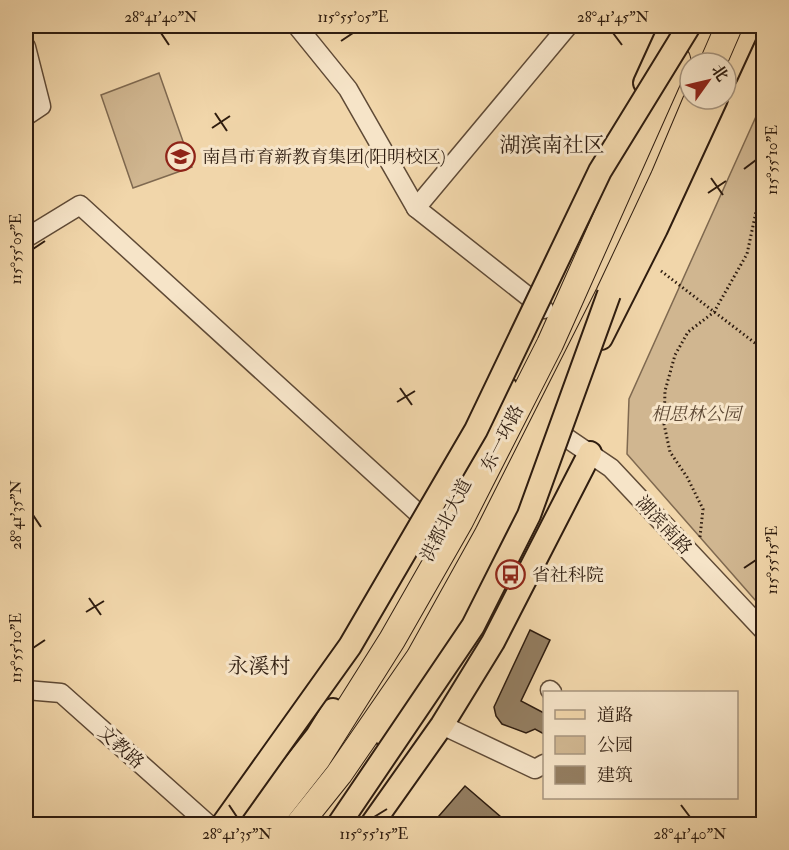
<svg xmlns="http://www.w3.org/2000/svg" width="789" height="850" font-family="'IM FELL Double Pica','Noto Serif SC',serif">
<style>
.green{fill:#d0b690;stroke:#7f6950;stroke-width:1.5}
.building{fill:#937d60;stroke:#2e1c0f;stroke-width:1.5}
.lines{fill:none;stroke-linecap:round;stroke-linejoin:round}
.minor-casing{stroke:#5f4a36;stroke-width:21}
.major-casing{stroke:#2e1c0f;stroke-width:26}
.highway-casing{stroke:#2e1c0f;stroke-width:28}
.path{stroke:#2e1c0f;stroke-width:3;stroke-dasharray:1.5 3;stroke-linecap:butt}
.minor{stroke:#f6e4c8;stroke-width:18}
.major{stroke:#f1d6aa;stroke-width:22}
.highway{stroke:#f1d6aa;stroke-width:26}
.major-bridge-casing{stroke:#2e1c0f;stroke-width:26;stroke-linecap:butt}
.highway-bridge-casing{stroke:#2e1c0f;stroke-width:28;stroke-linecap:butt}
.major-bridge{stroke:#f1d6aa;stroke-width:22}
.highway-bridge{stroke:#f1d6aa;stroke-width:26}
.ticks{fill:none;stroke:#2e1c0f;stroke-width:2}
.labels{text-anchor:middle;stroke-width:6;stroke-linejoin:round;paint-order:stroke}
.poi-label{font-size:18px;fill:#2e1c0f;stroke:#f6e4c8;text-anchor:start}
.park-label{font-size:18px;font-style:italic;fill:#5f4a36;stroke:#f6e4c8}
.street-label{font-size:18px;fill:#2e1c0f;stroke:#f6e4c8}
.quarter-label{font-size:21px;fill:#2e1c0f;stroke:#f6e4c8}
.neatline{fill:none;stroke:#2e1c0f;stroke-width:2}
.ticks-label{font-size:15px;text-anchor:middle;fill:#2e1c0f}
</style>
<rect width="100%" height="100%" fill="#f1d6aa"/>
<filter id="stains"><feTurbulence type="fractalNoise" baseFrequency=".00333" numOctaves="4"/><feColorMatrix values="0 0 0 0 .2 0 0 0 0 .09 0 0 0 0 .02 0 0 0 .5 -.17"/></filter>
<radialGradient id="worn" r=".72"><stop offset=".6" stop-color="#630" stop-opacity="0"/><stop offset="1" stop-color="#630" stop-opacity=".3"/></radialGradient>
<g class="green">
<polygon points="159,73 192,167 133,188 101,95"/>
<polygon points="763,101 764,609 763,609 627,454 629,399"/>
</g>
<g class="building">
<polygon points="530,630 550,640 521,701 544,713 544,734 535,729 526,733 502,724 496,716 494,707"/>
<polygon points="465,786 509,824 432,824"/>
</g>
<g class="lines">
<defs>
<g id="minor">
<polyline points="297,26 348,89 416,208 544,309"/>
<polyline points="26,47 41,106 26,116"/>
<polyline points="416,208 568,26"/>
<polyline points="26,238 80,205 442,535"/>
<polyline points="555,430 611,468 764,631"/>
<polyline points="26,690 61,693 208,824"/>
<polyline points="550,690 552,692"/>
<polyline points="442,725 535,769 544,764"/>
</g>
<g id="major">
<polyline points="726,76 749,26"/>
<polyline points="645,83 671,26"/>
<polyline points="601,338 656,229 716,99"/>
<polyline points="452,512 507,389"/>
<polyline points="387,737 487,567 542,456"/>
<polyline points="248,824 317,736 333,710"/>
<polyline points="372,824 442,725 493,642 590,453"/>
</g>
<g id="highway">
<polyline points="266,824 317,759 392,640 460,521 550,344 677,59"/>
<polyline points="299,824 339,774 419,658 488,534 609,294 664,177 697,99"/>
</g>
</defs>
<use href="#minor" class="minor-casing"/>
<use href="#major" class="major-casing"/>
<use href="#highway" class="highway-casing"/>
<g class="path">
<polyline points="661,271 764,350"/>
<polyline points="700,537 703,509 687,477 670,452 664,424 665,391 675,355 688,332 714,312 747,254 760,193 764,184"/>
</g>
<use href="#minor" class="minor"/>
<use href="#major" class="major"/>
<use href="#highway" class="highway"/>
<defs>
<g id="major-bridge">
<polyline points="223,824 350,646 476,430 600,171 689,26"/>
<polyline points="339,824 473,626 529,515 609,294"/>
</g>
<polyline id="highway-bridge" points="713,63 729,26"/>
</defs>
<use href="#major-bridge" class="major-bridge-casing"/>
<use href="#highway-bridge" class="highway-bridge-casing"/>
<use href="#major-bridge" class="major-bridge"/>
<use href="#highway-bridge" class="highway-bridge"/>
</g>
<path class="ticks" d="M161,33L169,45M613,33L622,45M341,41L353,33M215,113L227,131M212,128L230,116M744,169L756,160M711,178L723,195M708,193L726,181M33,249L45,241M400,388L412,405M397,402L415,391M33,515L41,527M744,568L756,560M89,598L101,615M86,612L104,601M33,648L45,640M229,805L237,817M681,805L690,817M374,817L387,809"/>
<defs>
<symbol id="school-ring" viewBox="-11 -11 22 22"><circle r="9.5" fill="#f6e4c8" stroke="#8f2418" stroke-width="1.5"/><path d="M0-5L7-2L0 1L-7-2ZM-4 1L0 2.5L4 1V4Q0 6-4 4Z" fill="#8f2418"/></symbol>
<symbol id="bus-ring" viewBox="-11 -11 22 22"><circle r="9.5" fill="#f6e4c8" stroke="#8f2418" stroke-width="1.5"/><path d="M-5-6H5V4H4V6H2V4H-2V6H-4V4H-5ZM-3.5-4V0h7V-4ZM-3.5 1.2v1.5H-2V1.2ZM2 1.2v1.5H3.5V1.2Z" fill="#8f2418"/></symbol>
</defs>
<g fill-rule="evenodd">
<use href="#school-ring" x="164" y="140" width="33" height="33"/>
<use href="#bus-ring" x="494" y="558" width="33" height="33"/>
</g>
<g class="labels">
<g class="poi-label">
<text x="202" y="163">南昌市育新教育集团(阳明校区)</text>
<text x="532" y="581">省社科院</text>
</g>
<g class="park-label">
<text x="696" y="420">相思林公园</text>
</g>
<g class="street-label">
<text transform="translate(502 438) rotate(-63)" y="6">东一环路</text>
<text transform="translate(446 520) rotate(-63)" y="6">洪都北大道</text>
<text transform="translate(664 525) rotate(47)" y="6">湖滨南路</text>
<text transform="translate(121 747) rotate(42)" y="6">文教路</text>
</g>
<g class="quarter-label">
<text x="552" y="152">湖滨南社区</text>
<text x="259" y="673">永溪村</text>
</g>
</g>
<rect width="789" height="850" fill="none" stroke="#f1d6aa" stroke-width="66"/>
<rect x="543" y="691" width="195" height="108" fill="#f6e4c8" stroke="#a6947e" stroke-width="1.5"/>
<rect x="555" y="710" width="30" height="9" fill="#f1d6aa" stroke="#a6947e" stroke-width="1.5"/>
<text x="597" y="721" font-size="18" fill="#2e1c0f">道路</text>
<rect x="555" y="736" width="30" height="18" fill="#d0b690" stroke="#a6947e" stroke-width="1.5"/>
<text x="597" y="751" font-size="18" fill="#2e1c0f">公园</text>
<rect x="555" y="766" width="30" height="18" fill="#937d60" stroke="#a6947e" stroke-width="1.5"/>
<text x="597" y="781" font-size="18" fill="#2e1c0f">建筑</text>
<g transform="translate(708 81) rotate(56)"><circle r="28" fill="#f6e4c8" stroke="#a6947e" stroke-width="1.5"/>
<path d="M0-4.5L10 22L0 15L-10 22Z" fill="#8f2418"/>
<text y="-9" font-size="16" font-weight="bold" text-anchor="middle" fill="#2e1c0f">北</text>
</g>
<rect x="33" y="33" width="723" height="784" class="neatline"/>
<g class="ticks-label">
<text x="161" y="22">28°41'40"N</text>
<text x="353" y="22">115°55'05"E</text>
<text x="613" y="22">28°41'45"N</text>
<text transform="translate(772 160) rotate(-90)" y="5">115°55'10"E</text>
<text transform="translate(16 249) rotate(-90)" y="5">115°55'05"E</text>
<text transform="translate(16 515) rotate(-90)" y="5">28°41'35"N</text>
<text transform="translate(772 560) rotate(-90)" y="5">115°55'15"E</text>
<text transform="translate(16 648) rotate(-90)" y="5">115°55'10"E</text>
<text x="237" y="839">28°41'35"N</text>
<text x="374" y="839">115°55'15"E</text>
<text x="690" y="839">28°41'40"N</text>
</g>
<rect width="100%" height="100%" filter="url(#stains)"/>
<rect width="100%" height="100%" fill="url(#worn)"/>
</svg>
